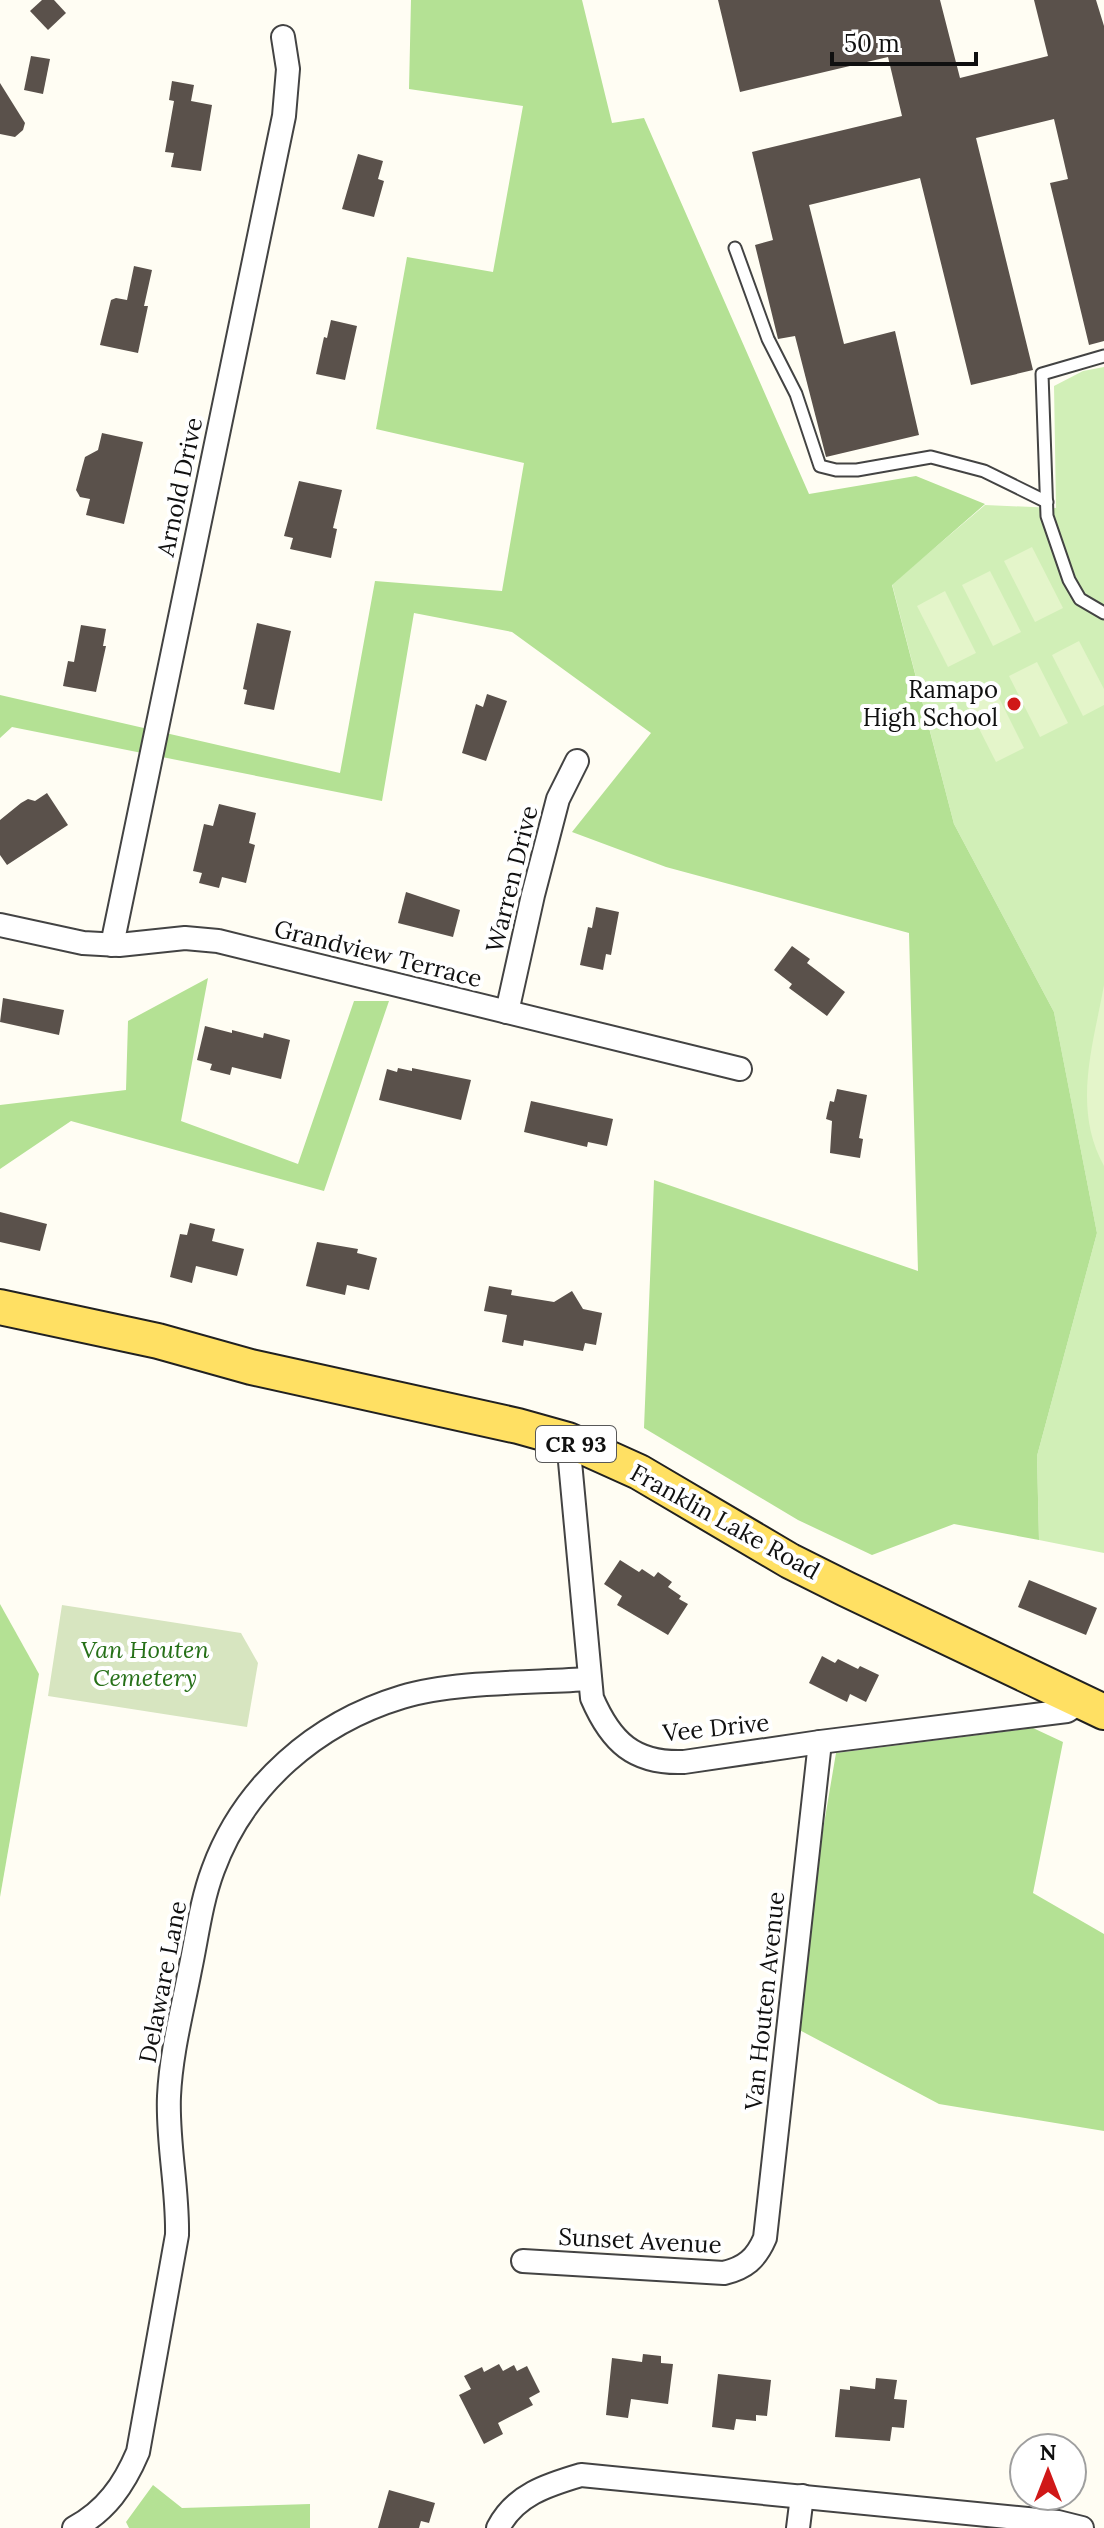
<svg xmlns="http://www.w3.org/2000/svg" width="1104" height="2528" font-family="Lora,serif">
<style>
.green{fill:#d1efb7}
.forest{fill:#b4e194}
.cemetery{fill:#d7e5c0}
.pitch{fill:#e4f5ca}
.building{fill:#5a514b}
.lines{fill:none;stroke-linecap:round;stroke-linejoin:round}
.service-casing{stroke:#434343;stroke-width:15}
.minor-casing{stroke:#434343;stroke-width:26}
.primary-casing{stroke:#212121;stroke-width:38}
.service{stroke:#fff;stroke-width:11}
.minor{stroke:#fff;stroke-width:22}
.primary{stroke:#ffe063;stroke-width:34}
.poi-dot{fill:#d01818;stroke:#fff;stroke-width:3}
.labels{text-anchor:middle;stroke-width:8;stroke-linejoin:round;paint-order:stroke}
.shield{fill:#fff;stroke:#585858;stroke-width:2}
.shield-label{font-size:22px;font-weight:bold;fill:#101010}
.street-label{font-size:24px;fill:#101010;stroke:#fff}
.poi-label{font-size:24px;fill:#101010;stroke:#fff;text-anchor:end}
.park-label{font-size:24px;font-style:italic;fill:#267018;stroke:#fff}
</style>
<rect width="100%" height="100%" fill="#fffdf3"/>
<polygon class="green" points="1104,367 1104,1553 1039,1540 1037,1456 1097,1233 1054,1012 954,824 892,584 985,505 1056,508 1054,386 1083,371"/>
<g class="forest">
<polygon points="411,0 582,0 612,123 644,118 809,494 916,476 985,504 892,585 954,824 1054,1012 1097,1233 1037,1456 1039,1540 954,1524 872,1555 798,1520 644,1428 654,1180 918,1271 909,933 666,867 572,832 651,733 512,632 414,613 382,801 12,727 0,738 0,695 340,773 375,581 502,591 524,463 376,429 407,257 493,272 523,106 409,89"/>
<polygon points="208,978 181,1121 298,1164 354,1001 389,1001 324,1191 71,1121 0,1169 0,1105 126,1090 128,1021"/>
<polygon points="0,1604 39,1674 0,1897"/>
<polygon points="1033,1728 1063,1742 1033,1893 1104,1934 1104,2131 939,2104 790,2025 836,1753"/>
<polygon points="153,2485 182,2508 310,2504 310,2528 129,2528 126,2522"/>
</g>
<polygon class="cemetery" points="62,1605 241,1633 258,1663 247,1727 48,1696"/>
<g class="pitch">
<polygon points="1032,547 1063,608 1035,622 1004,561"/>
<polygon points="990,571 1021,632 993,646 962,585"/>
<polygon points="945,591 976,653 948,667 917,606"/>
<polygon points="1079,641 1104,689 1104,705 1083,716 1052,655"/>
<polygon points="1037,662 1068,723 1040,737 1009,676"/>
<polygon points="993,686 1024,748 996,762 965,701"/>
<path d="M1104,985V1166C1072,1108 1093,1046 1104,985Z"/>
</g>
<g class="building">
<polygon points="42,0 54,0 66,13 48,30 30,11"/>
<polygon points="718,0 940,0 960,78 1048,56 1034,0 1096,0 1104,26 1104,341 1089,345 1050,183 1068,179 1054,119 976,138 1033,370 971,385 920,178 809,205 844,344 895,331 919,435 826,457 795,336 778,339 755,245 773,240 752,152 902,116 888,57 740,92"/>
<polygon points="31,56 50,59 43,94 24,90"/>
<polygon points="172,81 194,85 191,101 212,105 201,171 171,167 174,153 165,152 174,101 169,100"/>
<polygon points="0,83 25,123 23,130 15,137 0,134"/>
<polygon points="358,154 383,161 378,179 384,181 374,217 342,209"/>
<polygon points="134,266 152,270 144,306 148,306 138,353 100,345 111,300 116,298 127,300"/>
<polygon points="331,320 357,326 345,380 316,374 324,337 327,338"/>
<polygon points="102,433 143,442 124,524 86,515 90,499 80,497 76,490 85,457 98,450"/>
<polygon points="299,481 342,490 333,528 337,529 331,558 290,549 293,538 284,536"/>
<polygon points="257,623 291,631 274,710 244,704 247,690 243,689"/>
<polygon points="81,625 106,629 103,646 106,646 96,692 63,686 68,661 74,662"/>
<polygon points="487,694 507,701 486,761 462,753 476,704 483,707"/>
<polygon points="47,793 68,825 7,865 0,855 0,820 21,803 28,799 35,801"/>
<polygon points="219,804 256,813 249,843 255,845 246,883 222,877 219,888 199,883 202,873 193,871 204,824 213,826"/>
<polygon points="406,892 460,910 453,937 398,923"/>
<polygon points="596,907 619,912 611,955 606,954 603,970 580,965 588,927 592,928"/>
<polygon points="792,946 810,959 807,963 845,992 827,1016 789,988 792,984 774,970"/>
<polygon points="3,998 64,1010 59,1035 0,1022"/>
<polygon points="205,1026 232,1033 232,1030 263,1038 264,1033 290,1040 281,1079 232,1067 230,1075 210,1070 212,1064 197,1060"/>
<polygon points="398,1068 412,1071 412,1068 471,1080 461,1120 379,1100 387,1069 397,1072"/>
<polygon points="837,1089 867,1095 859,1138 863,1139 860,1158 830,1153 832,1121 826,1119 830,1101 834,1102"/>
<polygon points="531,1101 613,1119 607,1146 588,1142 587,1147 524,1132"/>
<polygon points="0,1212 47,1224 40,1251 0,1242"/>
<polygon points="190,1223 215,1229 212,1241 244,1249 237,1276 196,1266 192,1283 170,1277 180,1234 187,1235"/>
<polygon points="317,1242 358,1249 357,1253 377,1258 369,1290 347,1285 345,1295 306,1286"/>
<polygon points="489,1286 512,1290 511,1295 554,1302 572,1291 583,1309 602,1313 596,1345 585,1343 583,1351 524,1340 523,1346 502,1342 507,1315 484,1311"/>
<polygon points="620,1560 639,1572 642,1569 654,1577 658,1572 672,1582 668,1587 681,1596 679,1599 688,1604 668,1635 617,1605 622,1596 604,1584"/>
<polygon points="1029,1580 1097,1608 1086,1635 1018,1607"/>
<polygon points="822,1656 835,1663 838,1659 858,1669 860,1666 879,1675 866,1702 850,1694 847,1702 809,1683"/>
<polygon points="643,2354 661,2356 661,2363 673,2364 668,2404 631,2399 628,2418 606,2415 612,2358 642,2362"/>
<polygon points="499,2364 503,2371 514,2365 517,2371 527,2366 540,2392 529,2398 533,2405 498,2423 503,2434 484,2444 459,2395 471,2389 464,2376 482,2367 484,2372"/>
<polygon points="718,2374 771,2380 767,2416 756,2415 756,2421 736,2419 734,2430 712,2427"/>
<polygon points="876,2378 897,2380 894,2399 907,2400 904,2428 892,2427 890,2441 835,2437 840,2389 850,2390 850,2386 875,2389"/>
<polygon points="389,2490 435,2503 429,2523 421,2521 419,2528 378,2528"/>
</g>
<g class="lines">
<defs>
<g id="service">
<polyline points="735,248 768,339 796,394 820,466 836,470 857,470 931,457 984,471 1047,502"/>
<polyline points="1104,356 1042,374 1047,516 1069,580 1080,599 1104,613"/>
</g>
<g id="minor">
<polyline points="0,925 83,943 119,945 185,938 218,941 740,1069"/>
<polyline points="112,945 284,116 288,69 283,37"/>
<polyline points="507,1012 533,895 558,799 577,761"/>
<path d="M568,1440L592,1698C611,1742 634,1764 684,1762L820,1742L1067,1711L1081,1702"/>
<path d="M523,2261L724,2273C745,2268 756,2259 765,2238L820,1742"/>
<path d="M74,2528C106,2511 124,2485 138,2452L177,2235C178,2188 167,2142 169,2096C171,2053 182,2012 190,1970C197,1937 201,1902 213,1870C244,1785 316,1723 402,1697C454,1681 533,1683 589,1679"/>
<path d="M498,2528C515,2495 547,2485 581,2475L1058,2522L1082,2528"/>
<polyline points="798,2528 802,2496"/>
</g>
<polyline id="primary" points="0,1307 158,1341 251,1367 518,1426 568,1440 639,1472 790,1561 846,1589 1104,1712"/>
</defs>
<use href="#service" class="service-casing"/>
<use href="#minor" class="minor-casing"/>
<use href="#primary" class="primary-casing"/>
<use href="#service" class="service"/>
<use href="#minor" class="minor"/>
<use href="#primary" class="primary"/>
</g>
<circle class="poi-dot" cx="1014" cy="704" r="8"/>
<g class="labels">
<rect class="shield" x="536" y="1426" width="80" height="36" rx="6"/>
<g class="shield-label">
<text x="576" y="1452">CR 93</text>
</g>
<g class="street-label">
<text transform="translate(180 487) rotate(-78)" y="8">Arnold Drive</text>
<text transform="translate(512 879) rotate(-76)" y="8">Warren Drive</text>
<text transform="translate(378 954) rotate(14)" y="8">Grandview Terrace</text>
<text transform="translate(725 1522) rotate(29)" y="8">Franklin Lake Road</text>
<text transform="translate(716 1728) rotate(-6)" y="8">Vee Drive</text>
<text transform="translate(163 1982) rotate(-79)" y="8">Delaware Lane</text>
<text transform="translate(765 2001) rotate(-84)" y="8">Van Houten Avenue</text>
<text transform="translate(640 2241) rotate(3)" y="8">Sunset Avenue</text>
</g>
<g class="poi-label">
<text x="998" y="698">Ramapo<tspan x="998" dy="28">High School</tspan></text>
</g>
<g class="park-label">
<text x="145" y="1658">Van Houten<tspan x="145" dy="28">Cemetery</tspan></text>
</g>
</g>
<g transform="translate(1048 2472)"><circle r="38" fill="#ffffff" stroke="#9f9f9f" stroke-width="2"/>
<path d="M0-6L14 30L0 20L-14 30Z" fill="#d01818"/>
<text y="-12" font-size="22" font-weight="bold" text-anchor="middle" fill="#101010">N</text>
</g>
<path d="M832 52v12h144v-12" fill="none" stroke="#101010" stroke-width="4"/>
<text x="844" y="52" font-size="24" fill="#101010" stroke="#ffffff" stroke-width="6" paint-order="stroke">50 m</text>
</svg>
